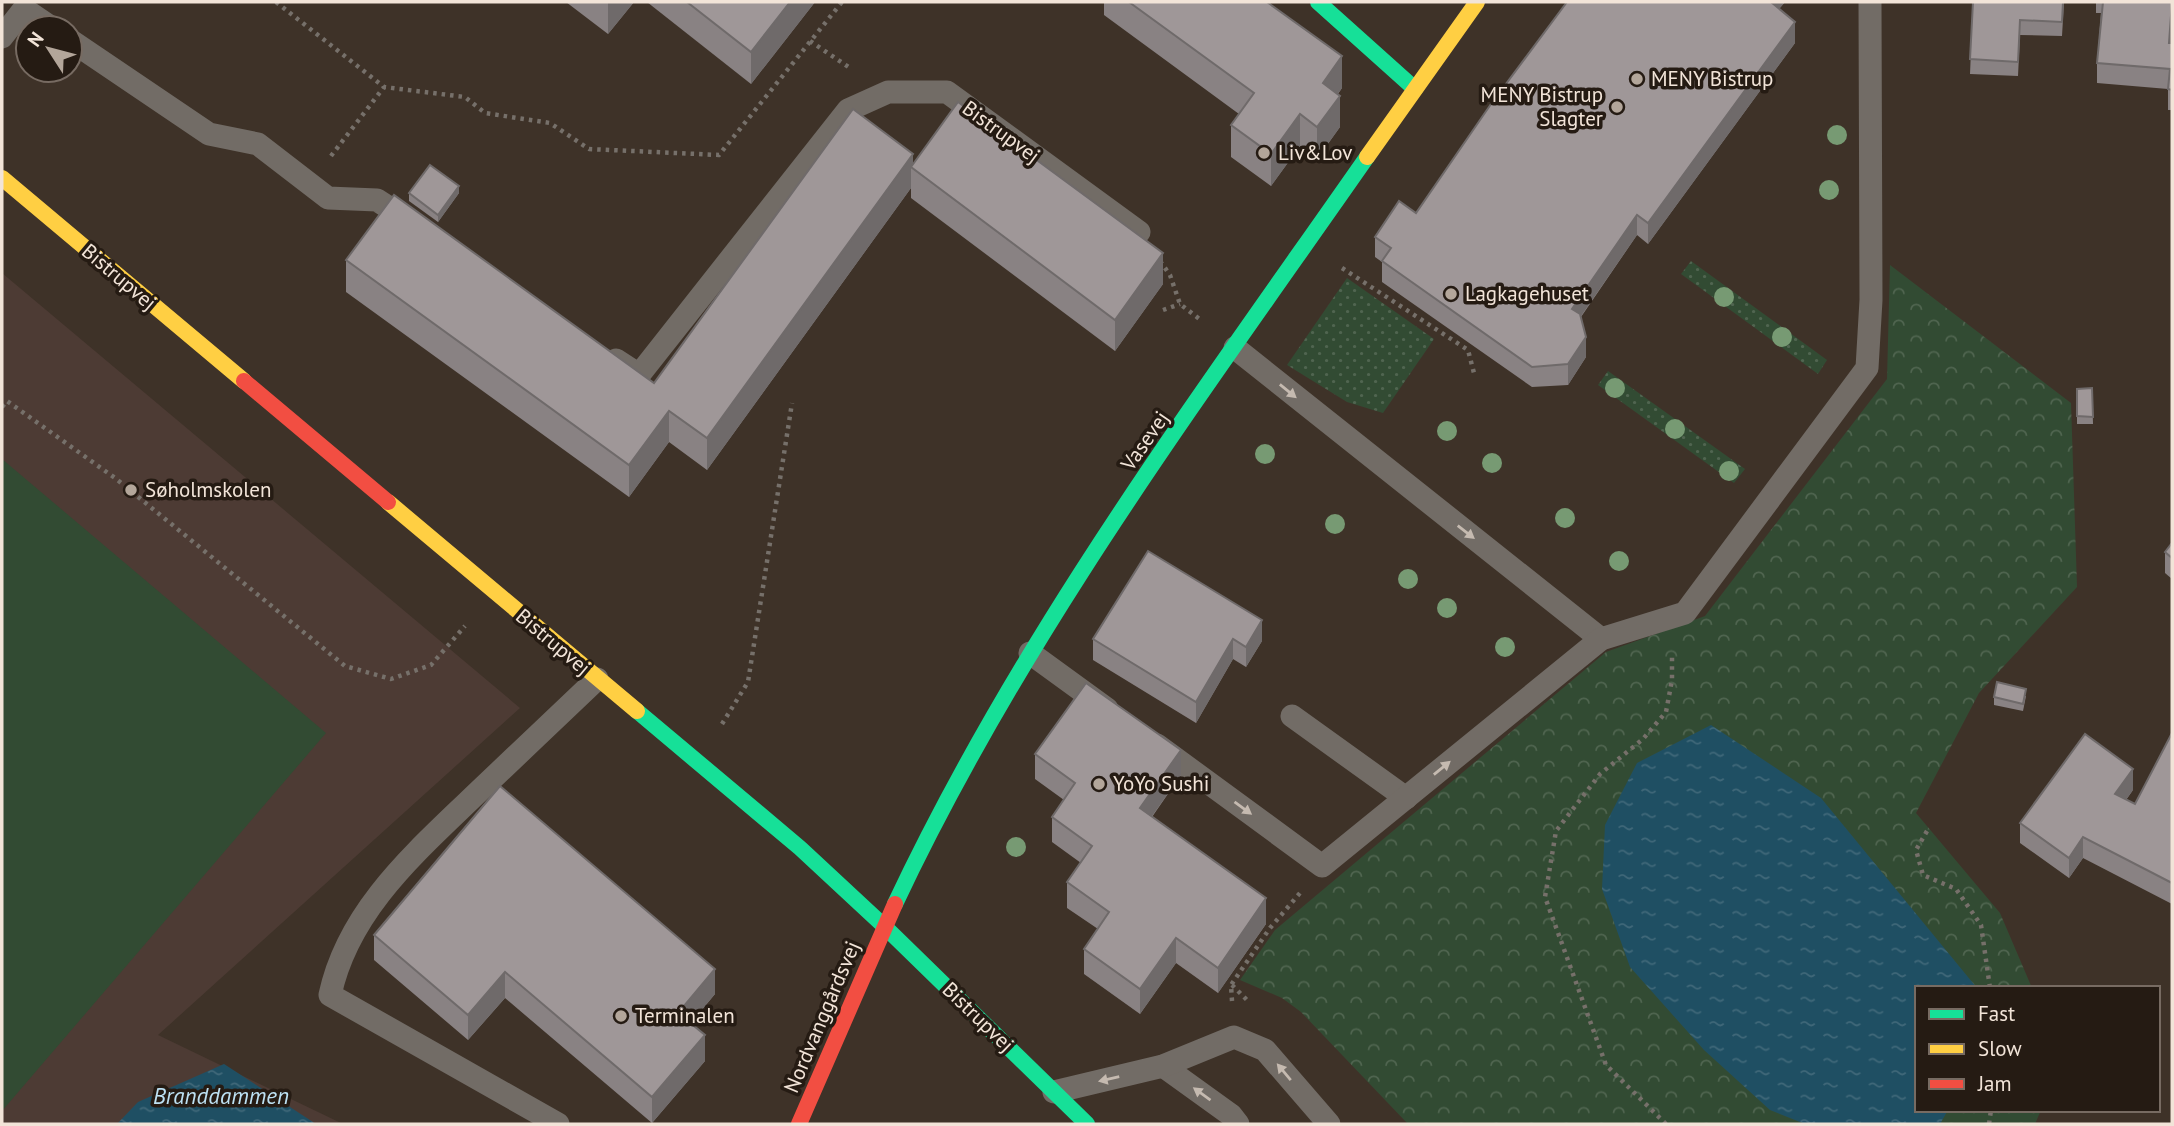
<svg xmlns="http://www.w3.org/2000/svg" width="2174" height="1126" font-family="'PT Sans',sans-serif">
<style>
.education{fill:#4d3b34}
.grass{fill:url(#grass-dots)}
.forest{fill:url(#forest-crowns)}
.pitch{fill:#324b33}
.water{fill:url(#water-ripples)}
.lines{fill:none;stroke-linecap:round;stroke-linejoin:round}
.path{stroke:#76706a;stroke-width:4.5;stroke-dasharray:3.5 5;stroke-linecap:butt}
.lane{stroke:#726c66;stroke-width:23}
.fast{stroke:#16e098;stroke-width:16}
.slow{stroke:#ffcf43;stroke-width:16}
.jam{stroke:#f24e42;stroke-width:16}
.tree{fill:#779a73}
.wall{fill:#898283}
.shaded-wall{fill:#6f6a6a}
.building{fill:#9f9798;stroke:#6f6a6a;stroke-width:2}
.oneway{fill:#c5bab0}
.poi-dot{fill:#b3a69a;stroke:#251b13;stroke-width:2.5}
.labels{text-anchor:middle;stroke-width:7;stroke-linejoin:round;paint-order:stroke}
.poi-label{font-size:21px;fill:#f2e4d8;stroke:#251b13;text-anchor:start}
.street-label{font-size:21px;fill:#f2e4d8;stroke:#251b13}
.water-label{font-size:23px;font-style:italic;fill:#bde1f3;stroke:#251b13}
</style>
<defs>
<pattern id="grass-dots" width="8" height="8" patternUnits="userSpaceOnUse" patternTransform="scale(1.75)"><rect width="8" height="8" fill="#324b33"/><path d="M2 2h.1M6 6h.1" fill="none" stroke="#506550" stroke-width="1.8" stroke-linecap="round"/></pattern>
<pattern id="forest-crowns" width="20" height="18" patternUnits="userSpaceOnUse" patternTransform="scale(1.75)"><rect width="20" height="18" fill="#324b33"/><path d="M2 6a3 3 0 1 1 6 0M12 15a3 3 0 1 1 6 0" fill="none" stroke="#506550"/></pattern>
<pattern id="water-ripples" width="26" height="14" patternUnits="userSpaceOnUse" patternTransform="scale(1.75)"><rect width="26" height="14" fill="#1f4f63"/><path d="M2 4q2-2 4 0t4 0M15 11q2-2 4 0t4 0" fill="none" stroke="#406879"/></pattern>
</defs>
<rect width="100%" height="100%" fill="#3e3228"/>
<polygon class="education" points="2,273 520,708 158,1035 343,1124 2,1124"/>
<g class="grass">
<polygon points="1691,261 1827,360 1818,374 1681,274"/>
<polygon points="1347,278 1434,339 1383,413 1347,402 1287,365"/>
<polygon points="1608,371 1745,469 1734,483 1598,385"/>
</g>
<polygon class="forest" points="1890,265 2071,403 2077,587 1979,693 1916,813 2000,913 2032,988 1917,988 1917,1110 2041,1110 2035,1124 1408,1124 1301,1012 1282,998 1240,980 1275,930 1606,652 1705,616 1887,379"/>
<polygon class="pitch" points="2,459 326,733 2,1111"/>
<g class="water">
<polygon points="1711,725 1821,798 1977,988 1917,988 1917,1110 1948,1110 1940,1124 1805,1124 1770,1110 1704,1050 1630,967 1602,889 1605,825 1637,763"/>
<polygon points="224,1064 316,1124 117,1124 138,1102"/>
</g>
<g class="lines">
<g class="path">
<polyline points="276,2 384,87 465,97 485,113 550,123 589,149 719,155 842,2"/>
<polyline points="810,41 850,68"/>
<polyline points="331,156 384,87"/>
<polyline points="1160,261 1170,275 1180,304 1202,321"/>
<polyline points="1342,268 1468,350 1475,377"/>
<polyline points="1163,310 1180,304"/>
<polyline points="2,407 7,401 115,478 345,666 391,679 431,665 465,626"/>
<polyline points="722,724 748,682 792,403"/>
<polyline points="1927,831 1916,850 1923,875 1956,889 1981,925 1990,988"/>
<polyline points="1232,985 1248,1001"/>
<polyline points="1232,1001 1231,985 1270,928 1300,893"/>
<polyline points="1666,1124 1606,1065 1545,897 1556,831 1600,774 1643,739 1666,712 1672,680 1672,653"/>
<polyline points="1989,1124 1991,1110"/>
</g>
<g class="lane">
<polyline points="2,37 24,9 52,28"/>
<polyline points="70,40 209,134 258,144 328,198 377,200 411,222"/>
<polyline points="1235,348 1601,639"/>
<polyline points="616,360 639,375 848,110 888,92 947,92 1139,232"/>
<polyline points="1030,653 1107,709"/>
<polyline points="1292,716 1406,798"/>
<polyline points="1157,745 1322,866 1601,639 1685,613 1867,368 1871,300 1870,2"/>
<polyline points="1163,1066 1231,1115 1238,1124"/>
<polyline points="1054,1092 1163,1066 1234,1037 1265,1050 1329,1124"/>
<path d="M558,1124L330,995C348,910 416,852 476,794C516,756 557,717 597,679"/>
</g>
<g class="fast">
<polyline points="1318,2 1415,89"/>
<polyline points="637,711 800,848 885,927 1087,1124"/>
<path d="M895,904C1021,636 1198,399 1367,157"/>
</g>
<g class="slow">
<polyline points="1367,157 1477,2"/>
<polyline points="2,178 244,381"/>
<polyline points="388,502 637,711"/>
</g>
<g class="jam">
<polyline points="244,381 388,502"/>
<polyline points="799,1124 895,904"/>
</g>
</g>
<g class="tree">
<circle cx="1837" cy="135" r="10"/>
<circle cx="1829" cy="190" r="10"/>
<circle cx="1724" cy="297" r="10"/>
<circle cx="1782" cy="337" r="10"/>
<circle cx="1615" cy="388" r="10"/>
<circle cx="1675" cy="429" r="10"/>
<circle cx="1447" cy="431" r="10"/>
<circle cx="1265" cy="454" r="10"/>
<circle cx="1492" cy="463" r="10"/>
<circle cx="1729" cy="471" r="10"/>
<circle cx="1565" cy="518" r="10"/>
<circle cx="1335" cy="524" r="10"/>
<circle cx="1619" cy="561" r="10"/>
<circle cx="1408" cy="579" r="10"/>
<circle cx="1447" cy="608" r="10"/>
<circle cx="1505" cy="647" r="10"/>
<circle cx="1016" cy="847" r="10"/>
</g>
<g class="wall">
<polygon points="566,2 634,2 608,34"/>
<polygon points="647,2 815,2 751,84"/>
<polygon points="1102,2 1267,2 1342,88 1338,94 1340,127 1317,159 1300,146 1271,186 1231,157 1231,125 1239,114 1104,15 1104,3"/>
<polygon points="1567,2 1785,2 1779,9 1795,43 1648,244 1637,235 1581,317 1586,357 1568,385 1532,387 1382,282 1382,262 1375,257 1375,237 1416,213"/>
<polygon points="1973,2 2064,2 2062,36 2020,35 2018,76 1970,74"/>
<polygon points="2096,2 2172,2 2171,43 2172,43 2172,110 2168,110 2168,89 2097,83 2097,63 2101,13 2096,13"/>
<polygon points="913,163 1163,284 1115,351 911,198 911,188 707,470 669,442 629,497 346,292 346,260 654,383"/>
<polygon points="409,193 459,193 438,222 409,201"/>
<polygon points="2092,388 2093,424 2077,424 2077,389"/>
<polygon points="2172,543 2172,579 2165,573 2165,552"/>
<polygon points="1148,551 1262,641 1246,667 1233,659 1196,723 1093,660 1093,639"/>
<polygon points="2026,696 2023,711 1994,705 1994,697"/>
<polygon points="2172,733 2172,904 2083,858 2069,878 2020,843 2020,823 2133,790 2126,800 2135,804"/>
<polygon points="1035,754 1181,775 1152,817 1266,924 1218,993 1176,963 1140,1014 1084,974 1084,949 1098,929 1067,908 1067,882 1081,863 1052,842 1052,817 1064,800 1035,779"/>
<polygon points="374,935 715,994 691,1023 705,1061 652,1123 505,998 468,1040 374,960"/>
</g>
<g class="shaded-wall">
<polygon points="609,2 634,2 608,34 608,3"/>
<polygon points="790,2 815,2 751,84 751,52"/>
<polygon points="1769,2 1785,2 1769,21"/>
<polygon points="2172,10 2172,31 2169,63 2169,43"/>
<polygon points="1795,22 1795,43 1648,244 1648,223"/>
<polygon points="1342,56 1342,88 1323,114 1323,83"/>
<polygon points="1340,96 1340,127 1317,159 1317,127"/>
<polygon points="1300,114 1300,146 1271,186 1271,154"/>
<polygon points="913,154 913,168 911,167 911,188 707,470 707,438"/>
<polygon points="459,186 459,193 438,222 438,215"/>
<polygon points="1637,215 1637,235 1572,329 1572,309"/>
<polygon points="1163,253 1163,284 1115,351 1115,320"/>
<polygon points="1586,337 1586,357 1568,385 1568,364"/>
<polygon points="669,411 669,442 629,497 629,465"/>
<polygon points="1262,620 1262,641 1246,667 1246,647"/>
<polygon points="1233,639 1233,659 1196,723 1196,702"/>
<polygon points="1181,750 1181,775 1140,833 1140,808"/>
<polygon points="2133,769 2133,790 2115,815 2115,794"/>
<polygon points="2083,837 2083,858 2069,878 2069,858"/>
<polygon points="1266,898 1266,924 1218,993 1218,968"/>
<polygon points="1176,938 1176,963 1140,1014 1140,989"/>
<polygon points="715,969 715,994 678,1038 678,1013"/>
<polygon points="505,972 505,998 468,1040 468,1015"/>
<polygon points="705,1035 705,1061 652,1123 652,1097"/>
</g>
<g class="building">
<polygon points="687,2 790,2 751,52"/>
<polygon points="1129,2 1267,2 1342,56 1323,83 1340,96 1317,127 1300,114 1271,154 1231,125 1254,93"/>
<polygon points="1567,2 1771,2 1795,22 1648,223 1637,215 1572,309 1580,314 1586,337 1568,364 1532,367 1382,261 1391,248 1375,237 1399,201 1416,213 1491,104"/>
<polygon points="1973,2 2063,2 2062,22 2020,20 2018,62 1970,59"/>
<polygon points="2103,2 2172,2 2169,43 2172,43 2172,90 2168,89 2170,69 2097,63"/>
<polygon points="958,102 1163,253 1115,320 911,167"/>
<polygon points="853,109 913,154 707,438 669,411 629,465 346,260 394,195 654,383"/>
<polygon points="430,165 459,186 438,215 409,193"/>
<polygon points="2092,388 2093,417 2077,416 2077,389"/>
<polygon points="2172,543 2172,558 2165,552"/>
<polygon points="1148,551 1262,620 1246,647 1233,639 1196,702 1093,639"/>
<polygon points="1997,682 2026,689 2023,704 1994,697"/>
<polygon points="1086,683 1181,750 1140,808 1266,898 1218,968 1176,938 1140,989 1084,949 1109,912 1067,882 1092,846 1052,817 1075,783 1035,754"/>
<polygon points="2172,733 2172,883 2083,837 2069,858 2020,823 2085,734 2133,769 2115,794 2135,804"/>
<polygon points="500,786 715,969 678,1013 705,1035 652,1097 505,972 468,1015 374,935"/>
</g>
<defs><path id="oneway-solid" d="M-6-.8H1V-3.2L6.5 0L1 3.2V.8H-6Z" transform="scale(1.75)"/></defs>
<g class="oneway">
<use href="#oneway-solid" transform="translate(1288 391) rotate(39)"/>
<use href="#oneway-solid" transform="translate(1466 532) rotate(38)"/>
<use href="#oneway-solid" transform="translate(1442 768) rotate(-39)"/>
<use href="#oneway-solid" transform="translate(1243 808) rotate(36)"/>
<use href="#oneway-solid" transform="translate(1284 1072) rotate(-130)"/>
<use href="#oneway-solid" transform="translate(1109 1079) rotate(167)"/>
<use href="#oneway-solid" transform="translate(1202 1094) rotate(-144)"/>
</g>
<g class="poi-dot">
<circle cx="1637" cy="79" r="7"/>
<circle cx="1617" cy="107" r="7"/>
<circle cx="1264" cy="153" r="7"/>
<circle cx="1451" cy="294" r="7"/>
<circle cx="131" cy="490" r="7"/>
<circle cx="1099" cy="784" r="7"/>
<circle cx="621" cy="1016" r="7"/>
</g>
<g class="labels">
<g class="poi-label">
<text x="1651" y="86">MENY Bistrup</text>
<text x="1603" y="102" text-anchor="end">MENY Bistrup<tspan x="1603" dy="24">Slagter</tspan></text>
<text x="1278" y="160">Liv&amp;Lov</text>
<text x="1465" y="301">Lagkagehuset</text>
<text x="145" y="497">Søholmskolen</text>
<text x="1113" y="791">YoYo Sushi</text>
<text x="635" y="1023">Terminalen</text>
</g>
<g class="street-label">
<text transform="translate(1001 132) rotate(36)" y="7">Bistrupvej</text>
<text transform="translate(119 277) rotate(40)" y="7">Bistrupvej</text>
<text transform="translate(1145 441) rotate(-55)" y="7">Vasevej</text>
<text transform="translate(553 642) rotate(40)" y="7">Bistrupvej</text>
<text transform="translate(822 1017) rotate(-67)" y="7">Nordvanggårdsvej</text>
<text transform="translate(978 1017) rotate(44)" y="7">Bistrupvej</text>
</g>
<g class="water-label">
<text x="221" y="1104">Branddammen</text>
</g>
</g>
<rect width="2174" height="1126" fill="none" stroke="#f2e4d8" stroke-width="7"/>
<rect x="1915" y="986" width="245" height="126" fill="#251b13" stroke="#776b62" stroke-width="2"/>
<rect x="1929" y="1009" width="35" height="10" fill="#16e098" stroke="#776b62" stroke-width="2"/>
<text x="1978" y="1021" font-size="21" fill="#f2e4d8">Fast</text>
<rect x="1929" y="1044" width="35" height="10" fill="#ffcf43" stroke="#776b62" stroke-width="2"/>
<text x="1978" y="1056" font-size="21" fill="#f2e4d8">Slow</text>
<rect x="1929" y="1079" width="35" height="10" fill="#f24e42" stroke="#776b62" stroke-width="2"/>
<text x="1978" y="1091" font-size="21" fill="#f2e4d8">Jam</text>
<g transform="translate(49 49) rotate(306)"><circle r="33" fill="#251b13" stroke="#776b62" stroke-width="2"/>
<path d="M0-5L12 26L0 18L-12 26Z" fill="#b3a69a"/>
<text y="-10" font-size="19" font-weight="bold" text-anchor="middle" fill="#f2e4d8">N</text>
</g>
</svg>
